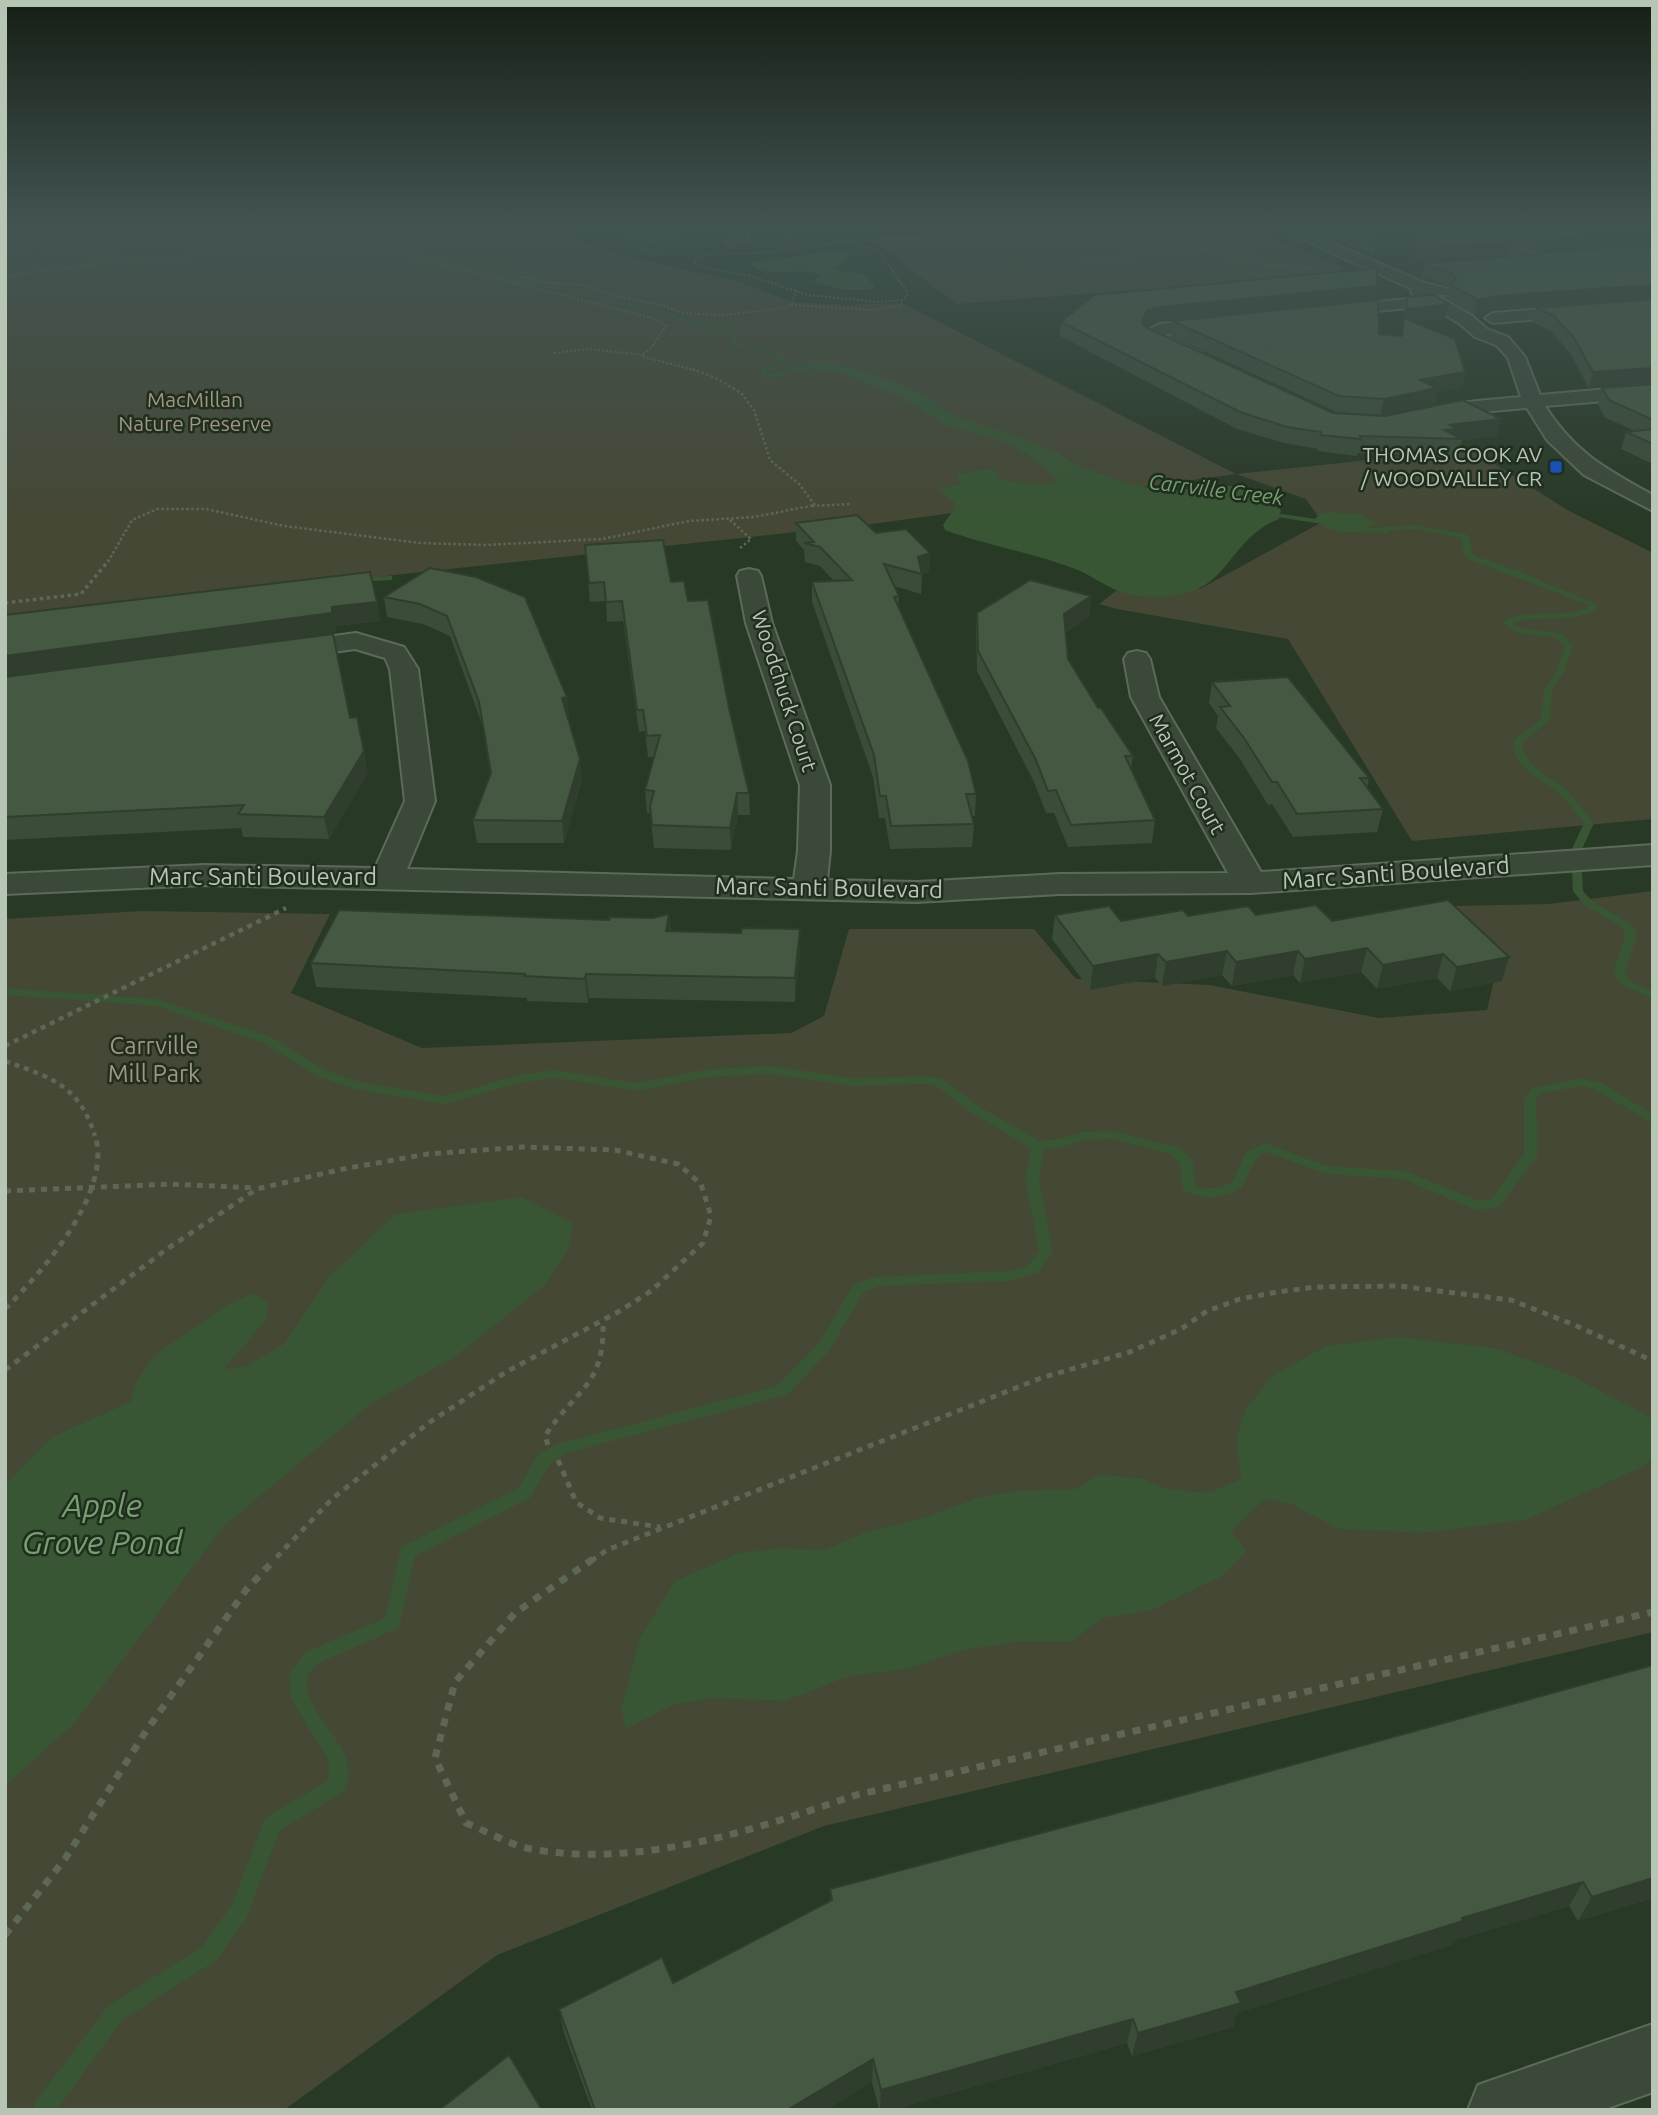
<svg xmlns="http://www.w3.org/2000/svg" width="1658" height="2115" font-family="Ubuntu,sans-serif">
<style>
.green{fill:#454835}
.water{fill:#385534}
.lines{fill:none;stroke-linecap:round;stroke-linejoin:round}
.stream{fill:#385534;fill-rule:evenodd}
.minor-casing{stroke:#5b6a59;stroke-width:4}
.path-far5{stroke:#5e6755;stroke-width:2;stroke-dasharray:2 2;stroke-linecap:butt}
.path-far4{stroke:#5e6755;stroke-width:2.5;stroke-dasharray:2.5 2.5;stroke-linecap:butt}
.path-far3{stroke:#5e6755;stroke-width:3.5;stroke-dasharray:3.5 3.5;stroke-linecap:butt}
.path-far2{stroke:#5e6755;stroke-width:4.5;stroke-dasharray:5 5;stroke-linecap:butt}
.path-far1{stroke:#5e6755;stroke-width:5;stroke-dasharray:6 6;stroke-linecap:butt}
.path{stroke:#5e6755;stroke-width:7;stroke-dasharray:8 8;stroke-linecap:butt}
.minor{fill:#3b4939;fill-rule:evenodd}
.wall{fill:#3b4c39}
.shaded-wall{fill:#303e2e}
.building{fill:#455842;stroke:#303e2e;stroke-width:2}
.transit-dot{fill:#1a4fb4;stroke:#202e1e;stroke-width:2.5}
.labels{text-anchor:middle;stroke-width:5;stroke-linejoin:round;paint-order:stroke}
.far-park-label{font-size:21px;fill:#a39584;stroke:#202e1e}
.far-poi-label{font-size:21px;fill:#b6c5b4;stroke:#202e1e;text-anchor:end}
.far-water-label{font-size:21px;font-style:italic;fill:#779f72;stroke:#202e1e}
.far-street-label{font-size:21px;fill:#b6c5b4;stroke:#202e1e}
.street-label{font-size:24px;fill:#b6c5b4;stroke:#202e1e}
.park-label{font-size:24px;fill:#a39584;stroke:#202e1e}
.near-water-label{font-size:32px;font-style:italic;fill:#779f72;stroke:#202e1e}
</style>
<rect width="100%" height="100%" fill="#283926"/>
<g class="green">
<polygon points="5,224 531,224 538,236 569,237 629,257 736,281 793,302 846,305 902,303 1236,474 1471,449 1569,511 1653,553 1653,819 1412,841 1288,639 1117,609 1099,604 1129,581 1200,589 1322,522 1306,499 1236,474 872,524 403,574 5,623"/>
<polygon points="1067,224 1239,224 1354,273 956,304 871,238"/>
<polygon points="1653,891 1653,1632 824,1826 497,1955 284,2110 5,2110 5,919 143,911 330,914 291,993 422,1048 791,1033 824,1016 849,929 1034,929 1076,979 1209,985 1379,1018 1487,1010 1495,976 1452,906 1549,904"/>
</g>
<g class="water">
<path d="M829,252L848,254L845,262L834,267L843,272L865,274L875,288C853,293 834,288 813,282L821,276C802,264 765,282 750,263Z"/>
<path d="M800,364H841L887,379L922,394L958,418L1020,437L1058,453L1075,464L1125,483L1169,492L1199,487L1233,486L1255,493L1281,510L1279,519C1238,535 1231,572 1200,588C1182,597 1156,598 1137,596C1114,593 1098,579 1078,570C1035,553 988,546 945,530L943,525L956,506L953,500L937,490L960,484L956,477L959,474L988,469L995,470L999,479L1036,485L1053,483L1056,478L1030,456L1004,442L943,424L900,397L838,372L812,369L796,372L784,368Z"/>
<polygon points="1328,512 1361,515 1376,523 1367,528 1390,530 1387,533 1343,532 1329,529 1315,519 1319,514"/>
<polygon points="522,1197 573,1223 568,1250 545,1285 453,1358 372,1403 224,1526 74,1724 5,1786 5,1484 52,1437 130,1402 137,1380 156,1354 227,1305 254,1293 268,1303 267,1319 224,1369 244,1367 284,1344 329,1277 395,1214"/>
<polygon points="1396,1337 1496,1348 1572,1376 1653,1418 1653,1458 1642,1467 1525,1520 1423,1533 1339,1529 1291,1504 1265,1499 1231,1532 1247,1551 1222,1576 1150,1611 1102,1618 1073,1641 1023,1641 964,1650 910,1668 847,1677 785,1701 710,1698 673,1705 626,1729 621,1709 640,1637 675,1581 739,1553 782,1548 825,1550 863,1533 923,1518 974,1499 1015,1491 1076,1489 1100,1474 1144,1479 1163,1488 1194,1492 1213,1491 1241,1479 1236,1439 1245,1410 1272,1376 1326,1346"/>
</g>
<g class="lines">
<g class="stream">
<polygon points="342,224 346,224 347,230 361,232 373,240 414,249 425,255 462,262 489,263 491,264 486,268 513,275 515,279 600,294 620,302 734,330 740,334 734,343 767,348 786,357 786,362 766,372 767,374 805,366 808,368 775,378 762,377 761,370 781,359 764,350 729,345 734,334 730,332 616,304 599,297 511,281 509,277 480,270 484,265 462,264 424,257 411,251 369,242 355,234 244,241 225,247 195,245 5,256 5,254 195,243 225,245 244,239 349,233 343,232"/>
<polygon points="1261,511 1329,521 1333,523 1329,525 1264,515 1261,515"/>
<path d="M1416,525L1466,534L1470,538L1472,554L1476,556L1521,572L1596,604V610C1569,624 1540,614 1512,623L1520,628L1563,634L1573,647L1565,670L1552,690L1550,720L1522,743C1525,768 1548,774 1565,789C1576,799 1585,811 1594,823L1581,851L1583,891L1593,902L1634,926L1637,936L1625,972L1629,980L1653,991V999L1621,984L1613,972L1625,936L1623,928L1585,906L1573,891L1571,851L1584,823C1576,813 1568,802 1558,793C1541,778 1509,767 1514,740L1541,719L1544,690L1557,670L1565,647L1557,638L1515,632L1502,622C1528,606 1562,621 1589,607L1588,605L1470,560L1464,555L1461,538L1416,529L1364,532L1360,530L1364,528Z"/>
<polygon points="389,576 392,576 392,580 357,582 353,580 357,578"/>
<path d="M5,988L157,999L271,1037L327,1071L360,1082L444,1096L524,1074L555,1070L637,1083L710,1069L770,1066L853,1078L928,1076L943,1079L977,1105L1040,1141L1060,1139L1082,1132L1113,1131L1180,1148L1193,1161L1195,1185L1204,1188H1219L1232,1182L1246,1152L1265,1143L1327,1166L1405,1171L1477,1200H1490L1524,1154V1100L1532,1088L1580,1078L1602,1083L1653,1114V1124L1594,1089L1580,1086L1540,1094L1536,1100L1538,1155L1499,1207L1476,1210L1471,1208L1403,1179L1326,1174L1266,1152L1256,1158L1242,1188C1219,1200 1207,1201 1183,1190L1179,1162L1170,1154L1113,1139L1083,1140L1062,1147L1044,1150L1039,1179L1053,1252L1038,1273L1009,1281L879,1286L863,1293L829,1351L787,1395L567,1453L551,1463L530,1498L415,1556L399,1628L317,1664L307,1676C308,1683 307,1692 310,1698C322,1729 361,1754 345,1791L279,1831L247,1917L217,1960L122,2020L57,2110H32L35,2102L108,2006L203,1946L232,1904L265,1818L328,1780L329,1761L291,1699L289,1674L305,1652L385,1618L401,1547L518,1488L539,1453L557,1444L777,1386L819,1343L853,1285L873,1277L1009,1271L1028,1265L1039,1251L1025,1179L1031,1148L969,1111L935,1085L928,1084L853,1086L770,1074L710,1077L637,1091L555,1078L525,1082L444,1104L354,1089L319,1077L263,1043L156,1006L5,995Z"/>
</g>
<defs>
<g id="minor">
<polygon points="733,224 747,224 750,230 747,239 732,246 725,242 735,234"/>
<path d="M1269,224H1288L1425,283L1449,289L1451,292L1449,295H1436L1472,316L1487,329L1508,337L1525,357L1540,395L1653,385V397L1545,406C1575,453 1606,469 1653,495V511L1584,475L1547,440L1527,408L1459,414L1425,421L1418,419L1415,415L1418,411C1452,402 1487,400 1521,397L1508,358L1496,345L1475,337L1460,324L1431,306L1320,316L1318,312L1320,308L1326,307L1418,298L1411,292L1412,289Z"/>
<polygon points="1444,224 1464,224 1547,259 1539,264 1534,262"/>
<polygon points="1653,300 1653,310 1493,323 1485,318 1493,313"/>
<polygon points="1224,317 1232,322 1230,326 1162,335 1201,353 1204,357 1201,361 1195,362 1150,343 1143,333 1159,324"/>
<polygon points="749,569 758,571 761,576 772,623 830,785 830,851 827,880 917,882 1060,874 1228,873 1131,697 1124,659 1128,653 1137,651 1146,653 1150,659 1159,697 1261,872 1653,845 1653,865 1251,893 1060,894 917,902 205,885 5,894 5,874 205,865 375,868 405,801 390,669 385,658 355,649 281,659 272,657 268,651 272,645 281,643 356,633 404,647 418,669 435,801 407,869 794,879 798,851 800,785 746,623 737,576 740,571"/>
<polygon points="1653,2024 1653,2092 1602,2110 1468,2110 1478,2085"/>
</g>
</defs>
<use href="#minor" class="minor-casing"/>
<g class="path-far5">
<polyline points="164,224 150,231 143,240 168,245"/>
<polyline points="1143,235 1152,240"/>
<path d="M1193,235L1194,245C1232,263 1272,266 1313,268"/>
<polyline points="1160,241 1194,245"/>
<polygon points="848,242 877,249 906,290 907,295 903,300 878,302 808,295 750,276 705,268 693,261 703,255 772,252"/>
<polyline points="764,246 1024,232 1147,241 1193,235 1230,224"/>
<polyline points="1083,259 1266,247"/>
<polyline points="5,276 103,263 177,258 199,253 381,249 653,318 666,326 651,348 643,354 644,357 698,371"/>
<polyline points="519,276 549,283 582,285 614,296 662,305 682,313 721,315 779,309 791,305 797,291"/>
<polyline points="791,305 874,310 902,305 901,301"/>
<polyline points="554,353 588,349 644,355"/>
</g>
<g class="path-far4">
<polyline points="812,506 850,504"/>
<polyline points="730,520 751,539 739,549"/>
<polyline points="108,562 132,520 157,509 206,509 284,526 420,543 486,545 602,539 689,521 754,517 815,505 799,484 770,460 754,410 741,393 716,378 692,369"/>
</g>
<polyline class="path-far3" points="5,603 81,594 109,560"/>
<g class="path-far2">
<polyline points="5,1046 286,908"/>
<path d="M5,1061C52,1078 79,1085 95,1136"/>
</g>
<g class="path-far1">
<polyline points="5,1191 170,1184 256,1188"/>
<path d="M5,1309C42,1272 113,1192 95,1135"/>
<polyline points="5,1370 167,1249 257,1189 343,1169 428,1154 523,1147 615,1150 678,1164 701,1184 711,1216 703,1243 651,1291 618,1312 506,1372 430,1422 333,1498 273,1561"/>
<path d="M548,1445L545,1436C577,1387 605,1387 603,1320"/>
<polyline points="558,1460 576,1502 600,1518 660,1527"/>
<polyline points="591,1561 607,1550 1041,1378 1130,1352 1181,1329 1207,1311 1240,1299 1277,1292 1316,1287 1399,1286 1511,1300 1577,1326 1653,1361"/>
</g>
<g class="path">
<path d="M593,1559L515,1613L455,1682L435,1758L466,1823C489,1832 511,1846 536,1850C645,1867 754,1830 856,1795L1653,1612"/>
<polyline points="5,1935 65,1859 146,1731 246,1590 275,1559"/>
</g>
<use href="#minor" class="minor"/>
</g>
<g class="wall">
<polygon points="552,224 732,224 731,228 677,230 688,241 688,254 646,256 641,250 635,250 621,234 556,235"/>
<polygon points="749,224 840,224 842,226 842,239 790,242 771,226 751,227"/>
<polygon points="1301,224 1375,224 1376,242 1373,255"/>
<polygon points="1471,224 1628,224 1649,231 1646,244 1538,252"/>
<polygon points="1653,244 1653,298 1493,310 1474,315 1446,298 1448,286 1422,277 1424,264"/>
<polygon points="1377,286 1375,300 1159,321 1146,325 1145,326 1333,413 1497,436 1462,440 1458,456 1358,453 1357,456 1318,451 1318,449 1284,443 1237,429 1060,336 1061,322"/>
<polygon points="1407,297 1445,318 1413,322 1465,372 1462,388 1437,392 1434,404 1381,415 1336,412 1171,336 1172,321 1401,336"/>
<polygon points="1653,299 1653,383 1589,388 1570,353 1550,330 1532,322 1536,308"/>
<polygon points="1653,384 1653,464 1621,449 1626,432 1635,431 1604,417 1598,404 1602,388"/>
<polygon points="796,523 876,533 930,553 929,572 922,574 921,594 894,586 899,596 898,607 976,794 975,816 972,816 974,824 972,847 890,849 885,818 879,818 873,777 812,602 812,582 834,581 820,566 805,562 804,550 796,541"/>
<polygon points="585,545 671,582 688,601 729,708 749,793 750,815 738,815 731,850 654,848 650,813 647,813 645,790 654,757 648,757 645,731 639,732 623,621 607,622 606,601 590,602"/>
<polygon points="430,568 567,697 569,718 568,718 582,780 564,843 477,843 473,820 490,774 482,724 450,636 423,624 387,617 384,597"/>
<polygon points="1091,596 1089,616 1066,632 1068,659 1098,708 1133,756 1131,769 1155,820 1152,843 1068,847 1054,813 1046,813 1034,782 977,671 976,633 977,613"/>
<polygon points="377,602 380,621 336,626 336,633 148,658 350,718 368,773 329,839 243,837 241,828 5,840 5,615"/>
<polygon points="1212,682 1369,778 1367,788 1383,809 1377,832 1293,837 1272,804 1268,805 1240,759 1216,728 1218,716 1209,703"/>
<polygon points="669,914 671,931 741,933 800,929 800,953 795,1002 589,998 588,1003 527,1001 527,998 316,987 311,963 609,920 653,918"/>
<polygon points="1055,915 1121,921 1188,916 1256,915 1332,921 1509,957 1502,981 1450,991 1437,978 1377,989 1361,972 1300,983 1293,975 1232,986 1222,975 1162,986 1155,978 1090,990 1052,939"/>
<polygon points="1653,1665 1653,1898 1578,1921 1569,1906 1453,1941 1451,1945 1237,2013 1233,2027 1132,2056 1127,2043 892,2110 879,2110 872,2082 826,2110 592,2110 564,2033 559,2009 673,1983 830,1902 830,1889 1169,1799"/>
</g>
<g class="shaded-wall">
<polygon points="751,224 771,224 771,226 751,227"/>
<polygon points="842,226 842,239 790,242 790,229"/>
<polygon points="1649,231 1646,244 1538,252 1542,239"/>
<polygon points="634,237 641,237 641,250 635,250"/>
<polygon points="688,241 688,254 646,256 646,243"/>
<polygon points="1511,242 1508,255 1412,263 1414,249"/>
<polygon points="1653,285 1653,298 1493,310 1474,315 1478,300 1496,296"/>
<polygon points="1377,286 1375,300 1159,321 1146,325 1141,338 1142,323 1147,310 1160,307"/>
<polygon points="1449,304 1445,318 1403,323 1406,309"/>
<polygon points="1653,368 1653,383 1589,388 1593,372"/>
<polygon points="1465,372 1462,388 1437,392 1434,404 1381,415 1384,399 1420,380"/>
<polygon points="1501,419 1497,436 1462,440 1444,430 1450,425"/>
<polygon points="930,553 929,572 922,574 918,557"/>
<polygon points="1091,596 1089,616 1062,634 1064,614"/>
<polygon points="377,602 380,621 336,626 336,633 5,677 5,656 332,607"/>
<polygon points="567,697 569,718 564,719 562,698"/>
<polygon points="364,751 368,773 329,839 324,817"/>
<polygon points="580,759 582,780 564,843 562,821"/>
<polygon points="737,793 738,815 731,850 730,828"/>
<polygon points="669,914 671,937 666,931"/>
<polygon points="800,929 800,953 795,1002 795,978"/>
<polygon points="1367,948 1361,972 1300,983 1305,959"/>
<polygon points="1227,951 1222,975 1162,986 1166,962"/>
<polygon points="1298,951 1293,975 1232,986 1236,962"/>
<polygon points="1158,954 1155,978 1090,990 1093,966"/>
<polygon points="1443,954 1437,978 1377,989 1383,965"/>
<polygon points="1509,957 1502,981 1450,991 1457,967"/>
<polygon points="586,974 589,998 588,1003 585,979"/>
<polygon points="1653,1878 1653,1898 1578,1921 1592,1897"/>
<polygon points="1583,1882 1569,1906 1453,1941 1451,1945 1237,2013 1233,2027 1132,2056 1138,2033 1236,1992 1462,1918"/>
<polygon points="1133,2019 1127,2043 892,2110 880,2110 881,2090"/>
<polygon points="873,2059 872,2082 826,2110 787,2110"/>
</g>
<g class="building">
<polygon points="623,224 671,224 688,241 646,243 641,237 634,237"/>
<polygon points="783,224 840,224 842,226 790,229"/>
<polygon points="1333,224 1375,224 1376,242"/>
<polygon points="1418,224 1469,224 1511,242 1414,249"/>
<polygon points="1504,224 1628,224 1649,231 1542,239"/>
<polygon points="1653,244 1653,285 1496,296 1478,300 1449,284 1456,280 1453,273 1424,264"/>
<polygon points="1377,268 1377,286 1160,307 1147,310 1142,323 1147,328 1333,413 1385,416 1463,400 1501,419 1450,425 1457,429 1444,430 1462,439 1360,436 1361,439 1321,435 1321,432 1287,427 1240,412 1061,322 1095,295"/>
<polygon points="1433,295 1449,304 1406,309 1407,297"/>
<polygon points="1653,299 1653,368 1593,372 1574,338 1553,315 1536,308"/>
<polygon points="1378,300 1379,334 1402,336 1404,318 1455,339 1465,372 1420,380 1437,388 1384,399 1339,396 1172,321"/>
<polygon points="1653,384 1653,420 1609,400 1602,388"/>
<polygon points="1653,429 1653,444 1626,432"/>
<polygon points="857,515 876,533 906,529 930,553 918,557 922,574 884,564 899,596 894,597 968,761 976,794 966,794 974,824 891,826 886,796 880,796 874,755 812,582 852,580 820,547 804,543 814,542 796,523"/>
<polygon points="663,540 671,582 684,581 688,601 708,600 729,708 749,793 737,793 730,828 652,825 650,806 654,791 645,790 660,735 647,736 643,710 637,710 622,601 606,602 604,582 589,583 585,545"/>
<polygon points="430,568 476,577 525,597 567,697 562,698 580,759 562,821 473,820 491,773 479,702 447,616 420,604 384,597"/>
<polygon points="370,572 377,602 332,607 332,613 5,656 5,615"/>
<polygon points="1030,580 1091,596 1064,614 1068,659 1098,708 1101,708 1133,756 1125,756 1155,820 1071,825 1056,790 1048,791 1036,760 978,651 977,613"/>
<polygon points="333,634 350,718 357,717 364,751 324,817 238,814 244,805 5,817 5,677"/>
<polygon points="1288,677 1369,778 1360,778 1383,809 1297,814 1277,782 1272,782 1244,738 1220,707 1230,706 1212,682"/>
<polygon points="1448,900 1509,957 1457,967 1443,954 1383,965 1367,948 1305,959 1298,951 1236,962 1227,951 1166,962 1158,954 1093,966 1055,915 1109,906 1121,921 1183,910 1188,916 1248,906 1256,915 1316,905 1332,921"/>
<polygon points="339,910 609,920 610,917 653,918 669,914 666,931 741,933 742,928 800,929 795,978 586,974 585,979 524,976 525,974 311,963"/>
<polygon points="1653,1665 1653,1878 1592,1897 1583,1882 1462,1918 1463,1921 1236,1992 1241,2003 1138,2033 1133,2019 881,2090 873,2059 787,2110 595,2110 559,2009 662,1957 673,1983 832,1900 830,1889 1169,1799"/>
<polygon points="509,2055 542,2110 439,2110"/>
</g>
<linearGradient id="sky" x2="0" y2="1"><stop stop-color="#161f15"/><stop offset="0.43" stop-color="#425452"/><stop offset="1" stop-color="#425452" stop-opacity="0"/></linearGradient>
<rect width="1658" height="520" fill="url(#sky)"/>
<rect class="transit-dot" x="1549" y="460" width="14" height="14" rx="3.5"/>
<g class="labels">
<g class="far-park-label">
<text x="195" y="407">MacMillan<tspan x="195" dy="24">Nature Preserve</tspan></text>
</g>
<g class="far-poi-label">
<text x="1542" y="462">THOMAS COOK AV<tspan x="1542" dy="24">/ WOODVALLEY CR</tspan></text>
</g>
<g class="far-water-label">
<text transform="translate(1216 490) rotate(7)" y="7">Carrville Creek</text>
</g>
<g class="far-street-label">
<text transform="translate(784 691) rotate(72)" y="7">Woodchuck Court</text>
<text transform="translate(1187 774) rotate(61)" y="7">Marmot Court</text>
</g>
<g class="street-label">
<text transform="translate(1396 873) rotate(-4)" y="8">Marc Santi Boulevard</text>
<text x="263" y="885">Marc Santi Boulevard</text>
<text transform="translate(829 888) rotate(1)" y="8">Marc Santi Boulevard</text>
</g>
<g class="park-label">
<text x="154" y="1054">Carrville<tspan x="154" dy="28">Mill Park</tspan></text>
</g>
<g class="near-water-label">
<text x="102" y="1517">Apple<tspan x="102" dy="37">Grove Pond</tspan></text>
</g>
</g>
<rect width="1658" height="2115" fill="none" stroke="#b6c5b4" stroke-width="14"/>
</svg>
